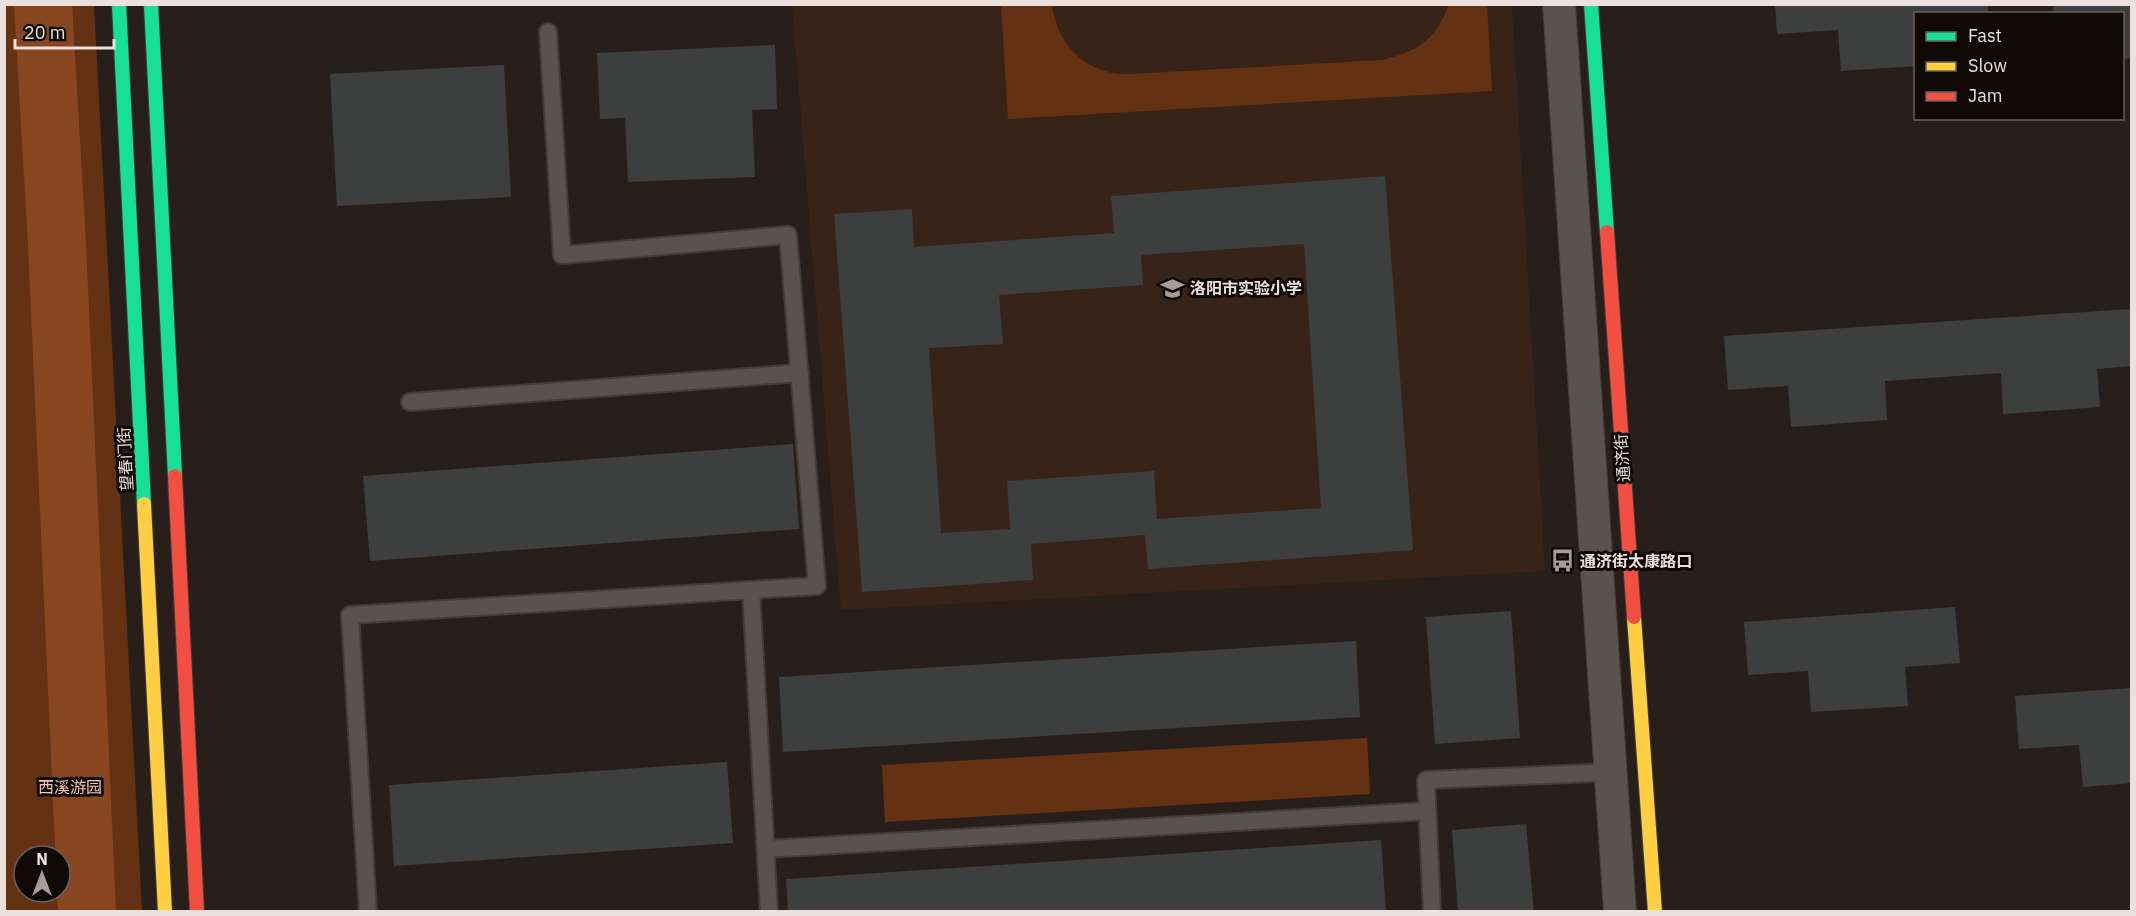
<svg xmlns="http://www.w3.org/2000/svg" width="2136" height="916" font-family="'IBM Plex Sans','Noto Sans SC',sans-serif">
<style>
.built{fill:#382319}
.green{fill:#653113;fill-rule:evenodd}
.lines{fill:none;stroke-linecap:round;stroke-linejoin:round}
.river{stroke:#884720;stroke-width:58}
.building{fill:#3d3f3e;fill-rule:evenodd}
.lane-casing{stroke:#443c39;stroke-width:20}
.street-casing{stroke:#443c39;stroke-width:34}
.fast-casing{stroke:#443c39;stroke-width:16}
.slow-casing{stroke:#443c39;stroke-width:16}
.jam-casing{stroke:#443c39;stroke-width:16}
.lane{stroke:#59524e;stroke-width:16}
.street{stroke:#59524e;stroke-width:32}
.fast{stroke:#16e098;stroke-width:14}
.slow{stroke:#ffcf43;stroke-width:14}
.jam{stroke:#f24e42;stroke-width:14}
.labels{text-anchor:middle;stroke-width:6;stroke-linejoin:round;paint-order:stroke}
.poi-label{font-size:16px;font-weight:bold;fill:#ebe0db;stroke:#100a06;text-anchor:start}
.street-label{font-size:16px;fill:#ebe0db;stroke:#100a06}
.park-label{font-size:16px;fill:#f1c7b2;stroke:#100a06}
</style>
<rect width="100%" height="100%" fill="#281f1b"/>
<polygon class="built" points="792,5 1512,5 1545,571 841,610"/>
<g class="green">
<path d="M5,4L94,5L142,911H5ZM24,856H60V892H24Z"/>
<path d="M1001,5H1052C1056,36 1076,64 1108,72C1115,74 1124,74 1131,74L1382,60C1419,51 1434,41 1449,5H1487L1492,91L1008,119Z"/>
<polygon points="1367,738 1370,794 885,822 882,765"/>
</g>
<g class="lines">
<polyline class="river" points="43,4 57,244 87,912"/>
</g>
<g class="building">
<polygon points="1775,4 1988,4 1988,14 1916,14 1916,66 1841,71 1838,30 1777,34"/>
<polygon points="2053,4 2132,4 2132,58 2122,59 2122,14 2054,14"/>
<polygon points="775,45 777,109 752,110 755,177 628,182 625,118 600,119 597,53"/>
<polygon points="504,65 511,197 337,206 330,74"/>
<path d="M1385,176L1413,550L1148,569L1145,535L1031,544L1033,580L862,592L834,214L912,209L914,247L1114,233L1111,196ZM1304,244L1321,508L1157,519L1154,471L1007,481L1010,529L941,533L929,348L1003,344L999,295L1143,285L1141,255Z"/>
<polygon points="2132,309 2132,366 2097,369 2100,407 2003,414 2001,373 1885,381 1887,420 1791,427 1788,386 1728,390 1724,336"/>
<polygon points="793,444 799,529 370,561 363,476"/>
<polygon points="1955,607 1960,663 1905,667 1908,706 1811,712 1808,671 1748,675 1744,622"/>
<polygon points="1511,611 1520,738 1435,744 1426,617"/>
<polygon points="1356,641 1360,717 783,752 779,677"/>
<polygon points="2132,688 2132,783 2083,787 2079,745 2019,749 2015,696"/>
<polygon points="727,762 733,843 394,866 389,785"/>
<polygon points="1526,824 1534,912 1458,912 1452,830"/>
<polygon points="1381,840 1386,912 788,912 786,879"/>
</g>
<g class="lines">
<defs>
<g id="lane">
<polyline points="548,32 562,255 788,235 817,586 751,590"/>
<polyline points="410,402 800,373"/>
<polyline points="766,849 1427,811"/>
<polyline points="368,912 350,615 751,590 769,912"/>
<polyline points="1432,912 1426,780 1616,772"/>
</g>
<polyline id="street" points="1559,4 1620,912"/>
<g id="fast">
<polyline points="119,4 144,504"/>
<polyline points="151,4 175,476"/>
<polyline points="1591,4 1607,232"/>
</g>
<g id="slow">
<polyline points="144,504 165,912"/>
<polyline points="1634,617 1655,912"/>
</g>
<g id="jam">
<polyline points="1607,232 1634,617"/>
<polyline points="175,476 197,912"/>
</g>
</defs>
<use href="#lane" class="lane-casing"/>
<use href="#street" class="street-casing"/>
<use href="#fast" class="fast-casing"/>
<use href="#slow" class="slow-casing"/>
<use href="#jam" class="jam-casing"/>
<use href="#lane" class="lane"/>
<use href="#street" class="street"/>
<use href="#fast" class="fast"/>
<use href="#slow" class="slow"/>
<use href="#jam" class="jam"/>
</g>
<defs>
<symbol id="school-bare" viewBox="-9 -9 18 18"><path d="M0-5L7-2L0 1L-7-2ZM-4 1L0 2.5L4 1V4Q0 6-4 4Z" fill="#a79c98" stroke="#100a06" stroke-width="2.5" paint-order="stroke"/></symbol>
<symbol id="bus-bare" viewBox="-9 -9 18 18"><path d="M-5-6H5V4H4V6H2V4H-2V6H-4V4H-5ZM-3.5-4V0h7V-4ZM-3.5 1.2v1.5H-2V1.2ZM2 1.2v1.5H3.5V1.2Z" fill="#a79c98" stroke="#100a06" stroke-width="2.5" paint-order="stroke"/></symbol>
</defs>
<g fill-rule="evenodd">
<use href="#school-bare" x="1156" y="272" width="33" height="33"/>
<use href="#bus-bare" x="1546" y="544" width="33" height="33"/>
</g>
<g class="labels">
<g class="poi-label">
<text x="1190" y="294">洛阳市实验小学</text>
<text x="1580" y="567">通济街太康路口</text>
</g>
<g class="street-label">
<text transform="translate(1622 458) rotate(-94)" y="6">通济街</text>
<text transform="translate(125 459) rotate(-93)" y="6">望春门街</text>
</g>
<g class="park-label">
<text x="70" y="793">西溪游园</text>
</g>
</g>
<rect width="2136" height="916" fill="none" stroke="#ebe0db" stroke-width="12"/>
<rect x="1914" y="12" width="210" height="108" fill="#100a06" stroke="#68605b" stroke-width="1.5"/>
<rect x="1926" y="32" width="30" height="9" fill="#16e098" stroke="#68605b" stroke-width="1.5"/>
<text x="1968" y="42" font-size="18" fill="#ebe0db">Fast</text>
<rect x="1926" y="62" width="30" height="9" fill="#ffcf43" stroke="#68605b" stroke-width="1.5"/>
<text x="1968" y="72" font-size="18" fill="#ebe0db">Slow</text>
<rect x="1926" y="92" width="30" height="9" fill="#f24e42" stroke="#68605b" stroke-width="1.5"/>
<text x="1968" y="102" font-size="18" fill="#ebe0db">Jam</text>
<g transform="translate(42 874)"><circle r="28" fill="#100a06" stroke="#68605b" stroke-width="1.5"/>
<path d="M0-4.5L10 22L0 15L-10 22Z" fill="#a79c98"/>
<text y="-9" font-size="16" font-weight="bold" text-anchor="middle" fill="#ebe0db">N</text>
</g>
<path d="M15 39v9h99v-9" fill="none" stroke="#ebe0db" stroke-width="3"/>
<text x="24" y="39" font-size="18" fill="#ebe0db" stroke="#100a06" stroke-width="4.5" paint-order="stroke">20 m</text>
</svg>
